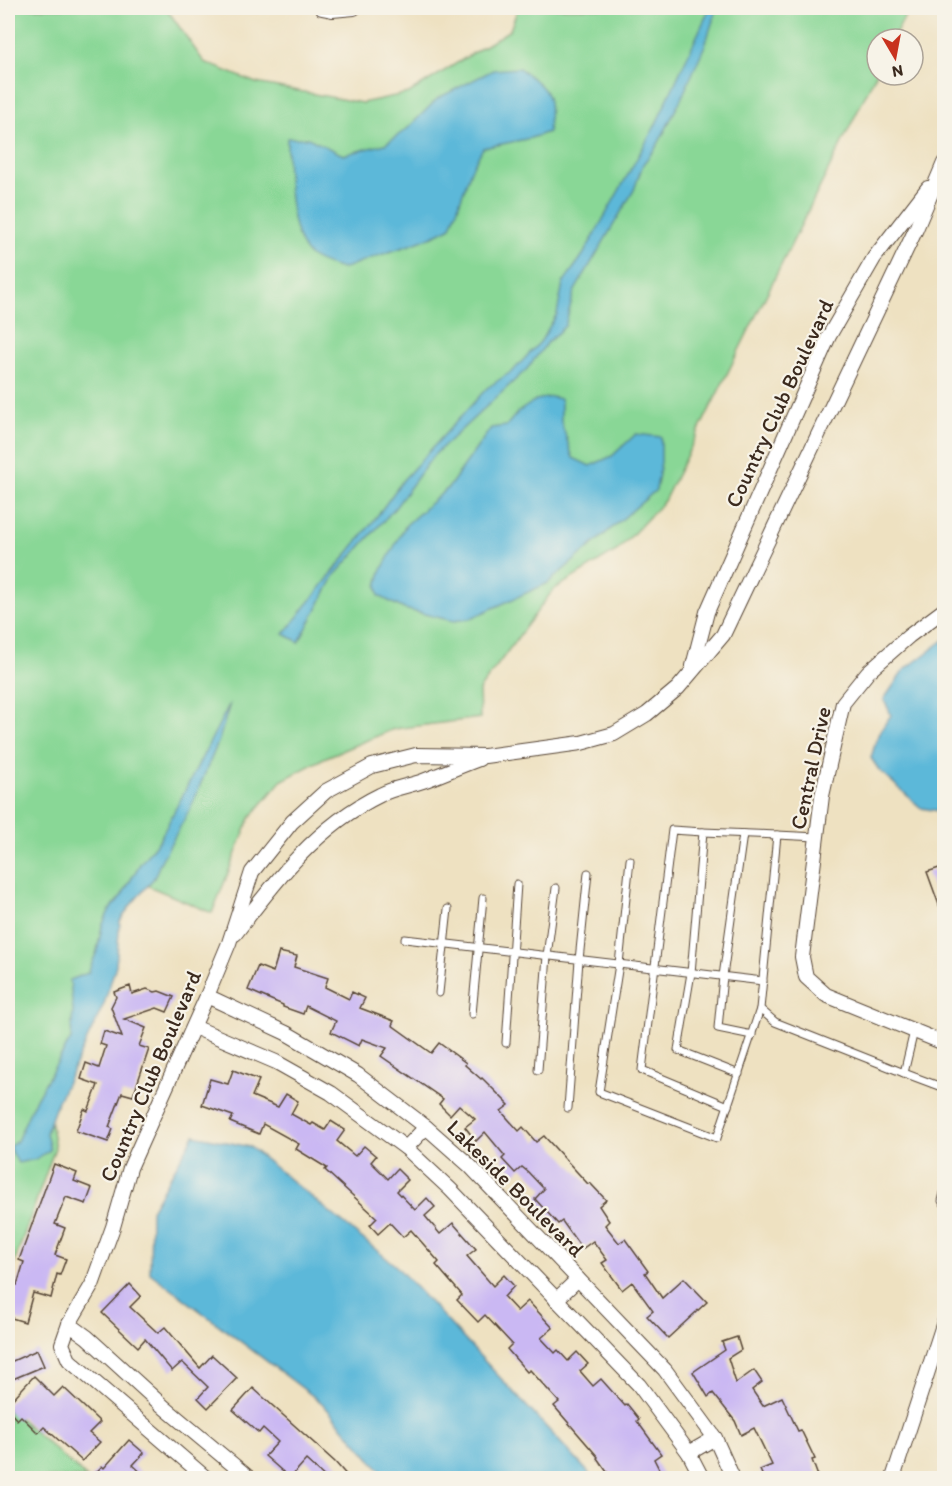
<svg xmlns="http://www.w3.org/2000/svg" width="952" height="1486" font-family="Itim,sans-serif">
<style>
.green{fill:#89d796;stroke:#62805a;stroke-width:1.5}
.water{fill:#5bb8d9;stroke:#4b717c;stroke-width:1.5}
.building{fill:#cab8f3}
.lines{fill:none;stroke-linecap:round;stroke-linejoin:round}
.lane-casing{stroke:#564536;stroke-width:9}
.street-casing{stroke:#564536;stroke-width:16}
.lane{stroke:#fff;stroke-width:7}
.street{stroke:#fff;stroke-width:14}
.labels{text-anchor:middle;stroke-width:4.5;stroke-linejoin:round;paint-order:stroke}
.street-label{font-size:22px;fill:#3b2a1e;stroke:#f7f3e8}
</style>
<rect width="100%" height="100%" fill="#f7f3e8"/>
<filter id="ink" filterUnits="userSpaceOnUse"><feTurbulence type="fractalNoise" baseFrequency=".0167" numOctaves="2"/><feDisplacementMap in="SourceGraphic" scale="12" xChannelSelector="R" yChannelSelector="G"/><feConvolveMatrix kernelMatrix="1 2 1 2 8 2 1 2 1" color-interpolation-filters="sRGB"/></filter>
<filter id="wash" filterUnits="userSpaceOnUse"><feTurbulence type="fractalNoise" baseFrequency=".008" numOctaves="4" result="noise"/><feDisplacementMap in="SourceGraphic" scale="24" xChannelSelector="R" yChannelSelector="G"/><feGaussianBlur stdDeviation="1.35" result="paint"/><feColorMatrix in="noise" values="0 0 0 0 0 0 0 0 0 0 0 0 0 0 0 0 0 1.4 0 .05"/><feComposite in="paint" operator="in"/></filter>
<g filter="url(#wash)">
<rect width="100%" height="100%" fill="#eee1c1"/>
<g class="green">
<polygon points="8,8 166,8 204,62 256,83 362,103 409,93 510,30 518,8 909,8 893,39 877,39 877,72 664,501 618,550 553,590 479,690 480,718 394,729 324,758 281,781 250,818 212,913 139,882 111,925 49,1113 55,1148 8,1280"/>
<polygon points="8,1408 87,1478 8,1478"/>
</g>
<g class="water">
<polygon points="710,8 717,8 705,45 682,97 657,146 643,164 634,190 574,292 565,326 547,343 527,369 433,456 395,508 335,575 299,642 284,634 375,519 403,480 487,388 514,370 541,341 557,314 563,283 583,255 655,126"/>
<path d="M519,68C550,91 552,93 548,132L531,138L483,148L471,170L451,227C417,246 379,253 343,269C333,266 318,263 309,255C288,235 287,166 287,138H308L343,155L385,144L407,129L438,98L493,70Z"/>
<polygon points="551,397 561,399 561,422 573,458 590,466 612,456 636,434 661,437 661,462 656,490 548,583 469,619 453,621 404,609 379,596 377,586 381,571 406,525 449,487 491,428 506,426 518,412 536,400"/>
<path d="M944,640V812L921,808L879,770L871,758C875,742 881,728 891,715L884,699L904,670Z"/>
<polygon points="230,703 219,740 190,809 161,861 154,878 130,906 120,921 116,965 104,1004 57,1103 46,1133 50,1150 36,1159 18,1163 9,1147 17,1141 34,1102 71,1039 73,1010 70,980 88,973 97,951 102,926 109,911 122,895 140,864 160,839"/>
<polygon points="194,1135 250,1147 396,1266 588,1472 591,1478 387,1478 322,1403 150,1273 151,1210"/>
</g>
<g id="blocks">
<g class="building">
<polygon points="945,866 945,915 943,916 927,872"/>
<polygon points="279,952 297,956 294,967 328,978 325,987 349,999 352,992 365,998 360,1008 394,1021 392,1025 431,1053 439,1043 466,1063 465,1065 481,1079 482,1078 509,1105 501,1111 519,1131 523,1127 536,1142 544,1136 588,1184 590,1183 606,1200 599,1206 609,1221 605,1225 619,1243 625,1239 648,1271 645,1273 662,1298 684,1278 707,1302 668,1338 647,1316 653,1311 632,1282 622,1290 602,1263 607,1260 593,1241 582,1249 562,1221 558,1224 535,1199 544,1189 528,1172 522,1167 515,1173 502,1159 505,1156 485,1132 476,1141 465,1127 475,1119 459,1105 450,1115 439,1104 443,1099 381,1056 387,1048 362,1039 359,1046 331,1032 336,1021 306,1006 303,1014 283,1007 283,1005 248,990 258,966 273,972"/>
<polygon points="130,986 132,994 147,989 155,992 159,991 174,997 167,1012 157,1008 124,1019 146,1028 139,1046 149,1049 133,1096 122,1093 109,1127 113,1129 108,1142 76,1131 84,1109 88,1111 98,1085 81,1079 86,1063 99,1068 106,1046 100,1044 104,1031 122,1037 111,1007 116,997 114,992"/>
<polygon points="233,1070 259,1080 252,1096 278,1107 286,1094 298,1101 291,1114 311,1125 313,1123 325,1130 331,1121 345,1130 337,1141 355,1156 364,1146 376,1156 371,1162 388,1179 397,1169 408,1180 397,1191 415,1210 427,1198 435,1207 425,1216 440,1234 453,1223 476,1249 467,1256 493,1286 504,1275 514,1286 504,1297 517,1311 528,1301 553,1328 541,1338 555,1353 558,1350 568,1361 577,1352 588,1364 580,1371 593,1386 601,1379 625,1406 627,1404 639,1419 637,1421 661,1454 654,1459 664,1479 612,1479 597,1458 598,1457 554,1406 559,1402 530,1370 527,1372 507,1349 512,1344 485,1315 478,1322 457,1300 462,1295 436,1265 439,1262 411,1230 403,1237 390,1223 378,1234 370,1225 377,1218 325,1170 327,1168 296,1149 299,1144 263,1124 259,1134 230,1122 233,1116 202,1105 210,1079 228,1084"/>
<polygon points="54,1164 77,1173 74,1181 92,1188 86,1204 66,1197 55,1224 65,1228 55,1255 66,1259 60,1275 57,1274 51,1298 33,1293 25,1322 8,1317 8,1289 9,1283 17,1285 24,1262 19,1260"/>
<polygon points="130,1284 141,1296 130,1307 158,1333 165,1327 200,1368 212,1355 237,1378 208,1408 198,1398 208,1387 182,1362 172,1371 145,1339 138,1347 102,1313"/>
<polygon points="737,1337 741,1350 728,1358 736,1383 754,1370 762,1382 752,1390 763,1406 782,1397 798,1431 801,1430 815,1459 812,1460 819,1479 764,1479 760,1470 772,1465 754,1428 741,1435 735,1421 713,1393 708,1397 693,1372 725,1350 722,1342"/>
<polygon points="37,1350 44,1366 8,1381 8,1363"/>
<polygon points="34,1376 54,1396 63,1387 100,1422 89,1433 100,1442 82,1461 44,1427 38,1433 21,1416 17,1420 8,1410 8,1404"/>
<polygon points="253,1388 335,1462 350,1479 327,1479 306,1460 290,1478 265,1456 278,1442 263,1428 259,1433 233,1410"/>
<polygon points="129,1440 144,1453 133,1465 148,1479 90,1479 102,1466 104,1468"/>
</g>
</g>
</g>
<g filter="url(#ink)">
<use href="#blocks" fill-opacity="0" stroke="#564536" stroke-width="1.5"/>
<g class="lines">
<defs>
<g id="lane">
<polyline points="703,832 672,830 642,1070 728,1106"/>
<polyline points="743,834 723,976 718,1028 752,1035"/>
<polyline points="817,837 777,835 760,1009 775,1022 904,1073"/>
<polyline points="630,860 619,964 599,1092 717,1138 760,1009"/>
<polyline points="405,939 763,981"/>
<polyline points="439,993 448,909"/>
<polyline points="472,1014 483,898"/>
<polyline points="914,1031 904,1073 944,1088"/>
<polyline points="506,1043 517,884"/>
<polyline points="538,1070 547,956 556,888"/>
<polyline points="739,1074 678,1050 691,973 703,832 777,835"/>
<polyline points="568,1108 579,960 588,873"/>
<polyline points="944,1193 942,1201 944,1203"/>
</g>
<g id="street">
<polyline points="322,8 332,10 354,8"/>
<polyline points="944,610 909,636 868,672 843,703 822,796 802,957 806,977 826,995 944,1043"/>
<polyline points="693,666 707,612 829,336 874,258 928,188"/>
<path d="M235,934C276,880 318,825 380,795C393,788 409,786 423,781C442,774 460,766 479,759"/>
<polyline points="207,996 286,1033 358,1075 426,1127 469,1165 665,1370 715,1438 733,1478"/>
<polyline points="194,1027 276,1062 331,1093 406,1148 450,1189 639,1385 689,1453 702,1478"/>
<polyline points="406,1148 426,1127"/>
<polyline points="556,1300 578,1279"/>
<polyline points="69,1324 87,1337 165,1408 249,1478"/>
<polyline points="689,1453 715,1438"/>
<polyline points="206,1478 69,1360 62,1344 69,1324 92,1285 113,1227 130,1168 207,996 229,943 252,872 292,822 326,791 372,766 416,755 485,756 581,743 614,734 647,714 678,688 723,635 916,229 944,163"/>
<polyline points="893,1478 944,1322"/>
</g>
</defs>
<use href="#lane" class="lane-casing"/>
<use href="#street" class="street-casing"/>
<use href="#lane" class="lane"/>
<use href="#street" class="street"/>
</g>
</g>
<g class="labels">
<g class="street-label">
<text transform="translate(779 403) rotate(-65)" y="8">Country Club Boulevard</text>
<text transform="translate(810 768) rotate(-78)" y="8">Central Drive</text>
<text transform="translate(150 1076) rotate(-67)" y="8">Country Club Boulevard</text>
<text transform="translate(516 1188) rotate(45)" y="8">Lakeside Boulevard</text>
</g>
</g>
<rect width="952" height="1486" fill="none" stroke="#f7f3e8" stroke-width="30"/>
<g transform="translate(895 57) rotate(170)"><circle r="28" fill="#f7f3e8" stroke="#aca397" stroke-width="1.5"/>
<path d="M0-4.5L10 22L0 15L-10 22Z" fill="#c8321e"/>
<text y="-9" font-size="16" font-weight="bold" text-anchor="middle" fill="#3b2a1e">N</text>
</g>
</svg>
